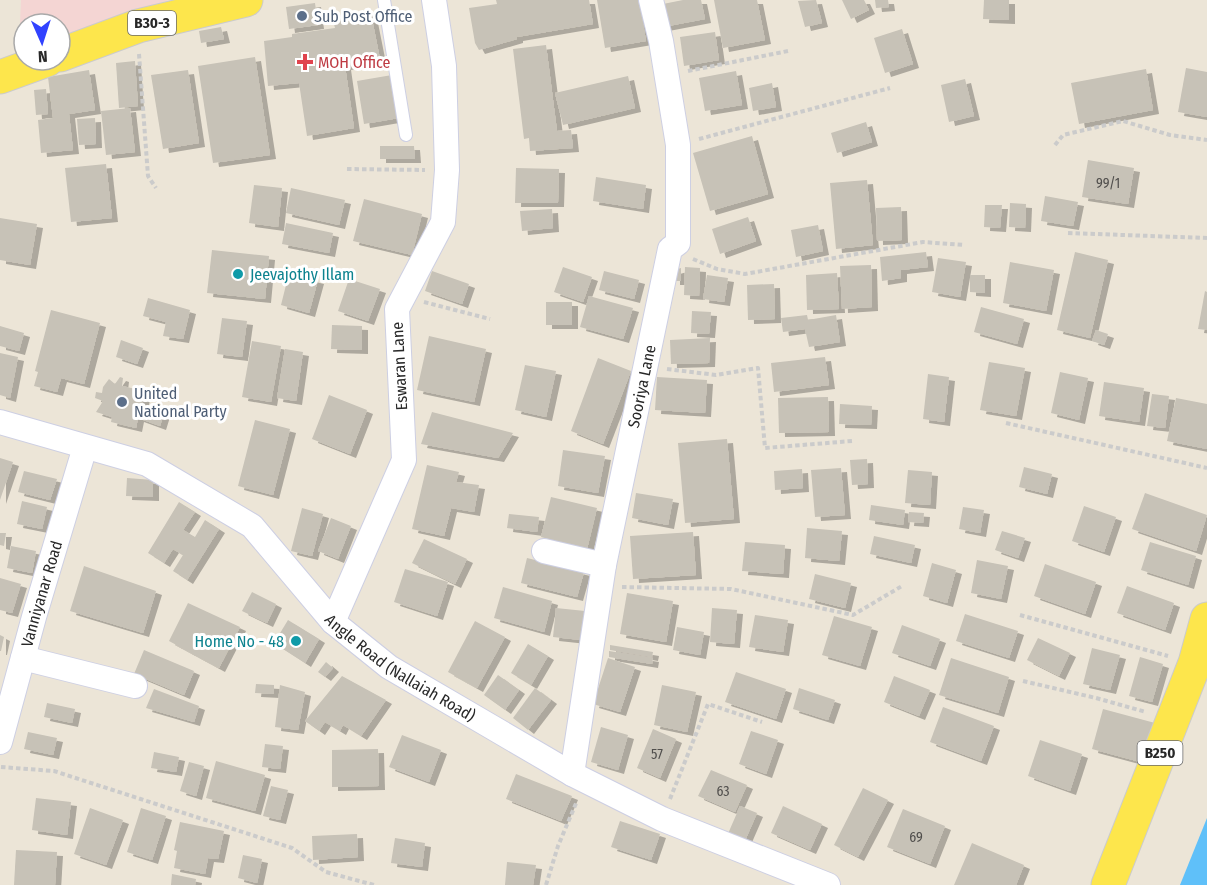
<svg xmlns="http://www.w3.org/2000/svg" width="1207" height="885" font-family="'Fira Sans Condensed',sans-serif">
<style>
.medical{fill:#f4d5d3}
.water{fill:#5fc0f9}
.building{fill:#c7c2b7;filter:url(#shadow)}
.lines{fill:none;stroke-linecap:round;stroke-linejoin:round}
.lane-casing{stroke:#cdcfe3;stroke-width:14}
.street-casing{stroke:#cdcfe3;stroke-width:26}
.primary-casing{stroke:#cbcbcb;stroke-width:35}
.path{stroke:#cbcbcb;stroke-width:4;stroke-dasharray:4.5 3;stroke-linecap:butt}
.lane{stroke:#fff;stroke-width:12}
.street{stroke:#fff;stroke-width:24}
.primary{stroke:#fde64c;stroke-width:33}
.service-dot{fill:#5c6f8a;stroke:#fff;stroke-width:2}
.health-dot{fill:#e0444e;stroke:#fff;stroke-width:2}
.culture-dot{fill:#0f9aa8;stroke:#fff;stroke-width:2}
.labels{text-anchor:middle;stroke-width:6;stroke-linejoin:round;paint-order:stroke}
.number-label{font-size:14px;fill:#504e4c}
.shield{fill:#fff;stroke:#686868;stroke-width:1.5}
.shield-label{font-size:15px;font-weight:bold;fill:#282828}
.service-label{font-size:16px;fill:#4e5e75;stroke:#fff;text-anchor:start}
.health-label{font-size:16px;fill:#be3a42;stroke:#fff;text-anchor:start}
.culture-label{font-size:16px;fill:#0d838f;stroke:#fff;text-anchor:start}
.street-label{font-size:16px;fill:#282828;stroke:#fff}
</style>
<defs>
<filter id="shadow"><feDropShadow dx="6" dy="4" stdDeviation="0" flood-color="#0004"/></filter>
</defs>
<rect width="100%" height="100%" fill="#ece5d7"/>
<polygon class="medical" points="21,0 169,0 60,36 60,24 24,24 24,47 19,49"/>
<polygon class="water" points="1207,818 1207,885 1180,885"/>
<g class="building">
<polygon points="496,0 589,0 593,24 517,37 517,39 479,50 475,43 469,8 497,4"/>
<polygon points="597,0 639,0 646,41 605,48"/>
<polygon points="683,0 701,0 705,19 663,27 658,5"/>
<polygon points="714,0 757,0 765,40 723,48"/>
<polygon points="816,0 822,23 805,27 798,1"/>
<polygon points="842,0 864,0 869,10 851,19"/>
<polygon points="875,0 888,0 889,7 876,8"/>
<polygon points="984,0 1009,0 1009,20 983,19"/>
<polygon points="315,3 318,25 289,29 286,7"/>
<polygon points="370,9 380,59 345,66 354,128 307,136 299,83 268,86 264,41 292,37 292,34 335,28 332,16"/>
<polygon points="221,27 224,39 201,43 199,31"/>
<polygon points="902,29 913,64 885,73 874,38"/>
<polygon points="715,32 719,60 684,66 680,37"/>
<polygon points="546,45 557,131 571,130 573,148 530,151 529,138 524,139 513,49"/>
<polygon points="255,57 270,155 213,163 198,66"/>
<polygon points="135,61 138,106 119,108 116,63"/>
<polygon points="1186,68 1207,72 1207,117 1178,112"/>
<polygon points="1146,69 1153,110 1079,124 1071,83"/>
<polygon points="89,70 95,110 69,114 73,150 41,153 38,120 53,118 48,77"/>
<polygon points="188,70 199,143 163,149 151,75"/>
<polygon points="736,71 742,105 705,111 699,78"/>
<polygon points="392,75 399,118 364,124 357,81"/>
<polygon points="628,76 635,108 563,125 555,93"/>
<polygon points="965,79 974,116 949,122 941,85"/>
<polygon points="772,83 776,107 753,111 749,88"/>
<polygon points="46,89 48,114 36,115 34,90"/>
<polygon points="130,108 135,152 106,155 101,111"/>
<polygon points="95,118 96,144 79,145 77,119"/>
<polygon points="866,122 872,142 837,153 831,133"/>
<polygon points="752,136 768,194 710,211 693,153"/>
<polygon points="380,146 414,146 415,159 380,159"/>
<polygon points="1088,160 1134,168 1128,204 1082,197"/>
<polygon points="106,164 112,218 71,222 65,168"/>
<polygon points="516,168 559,169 558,203 515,203"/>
<polygon points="596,177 646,185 643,209 593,201"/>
<polygon points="867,180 873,245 836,249 830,183"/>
<polygon points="254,185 282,188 278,227 249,223"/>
<polygon points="291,188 345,200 339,225 286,213"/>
<polygon points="1045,196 1078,202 1073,226 1041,221"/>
<polygon points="364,199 422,214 412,255 353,241"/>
<polygon points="1010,203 1026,204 1025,228 1009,227"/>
<polygon points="985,205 1002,205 1000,228 984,227"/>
<polygon points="901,207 902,240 877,241 876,208"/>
<polygon points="552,209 553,228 522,231 520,211"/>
<polygon points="748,217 756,241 720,254 712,229"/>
<polygon points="0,218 37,224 30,265 0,260"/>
<polygon points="286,223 333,233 329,253 282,244"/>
<polygon points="818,225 823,251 796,257 791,230"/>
<polygon points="212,250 269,256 265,299 207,293"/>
<polygon points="926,252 928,267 901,270 901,278 882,281 880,257"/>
<polygon points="1075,252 1108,260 1090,338 1057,330"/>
<polygon points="938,258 966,262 960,297 932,292"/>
<polygon points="1010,262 1054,270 1046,311 1003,303"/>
<polygon points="871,265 872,307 842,309 840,266"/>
<polygon points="563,267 592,277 583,302 554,292"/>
<polygon points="685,267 700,268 699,296 684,295"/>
<polygon points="681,268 681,281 674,281 674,270"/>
<polygon points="432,271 469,284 462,304 425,291"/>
<polygon points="604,271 639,280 634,299 599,290"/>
<polygon points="289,273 318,280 309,313 281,305"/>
<polygon points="837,273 839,309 807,310 806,275"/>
<polygon points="707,275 728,278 724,302 703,299"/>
<polygon points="970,275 985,275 985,293 970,292"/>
<polygon points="349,279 380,289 368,321 338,311"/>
<polygon points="774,284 775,319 748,320 747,285"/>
<polygon points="1205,291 1207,292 1207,330 1198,329"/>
<polygon points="589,296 633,308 623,339 580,327"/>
<polygon points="148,298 190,310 183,339 163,336 166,322 143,316"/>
<rect x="546" y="302" width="26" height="23"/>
<polygon points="981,307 1024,319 1017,344 974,332"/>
<polygon points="51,310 100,323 84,384 61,378 57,392 34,386 38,372 35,371"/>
<polygon points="692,311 711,312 709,334 691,333"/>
<polygon points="807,315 808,320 836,315 840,342 809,347 805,329 783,332 781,318"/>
<polygon points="222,318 247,321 242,357 217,354"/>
<polygon points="332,325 362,326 362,350 331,349"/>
<polygon points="0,326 24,333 19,351 0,346"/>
<polygon points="1096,330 1108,334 1104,345 1092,341"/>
<polygon points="429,336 486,349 474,402 417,390"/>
<polygon points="710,338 709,363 671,364 670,340"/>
<polygon points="121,340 143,348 137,364 116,357"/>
<polygon points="252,341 281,346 271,402 242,397"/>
<polygon points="285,349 303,352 296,401 277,398"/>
<polygon points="0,353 18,357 10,398 0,395"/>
<polygon points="825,357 829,385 774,392 771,363"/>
<polygon points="598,358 631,371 603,444 571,431"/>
<polygon points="989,362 1025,368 1016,416 980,410"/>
<polygon points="525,365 556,371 546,417 515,410"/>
<polygon points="1060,372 1088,378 1079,420 1051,413"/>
<polygon points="928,374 949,377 944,422 923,419"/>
<polygon points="120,377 123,378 122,386 145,391 142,406 164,413 160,426 138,418 136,428 111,422 112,417 96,412 103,401 95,398 96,392 102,393 103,387 109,379 115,384"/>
<polygon points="657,377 707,380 705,413 655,410"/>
<polygon points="1104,382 1144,388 1139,422 1099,416"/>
<polygon points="1152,394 1169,396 1165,428 1147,426"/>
<polygon points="329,395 367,410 350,454 312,439"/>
<polygon points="828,397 829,432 779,433 778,398"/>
<polygon points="1176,398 1207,404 1207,449 1167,441"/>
<polygon points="840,404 872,406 871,425 839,424"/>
<polygon points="432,412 513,433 498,458 421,444"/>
<polygon points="255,420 290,429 273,495 238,486"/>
<polygon points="727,439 734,519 685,523 678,443"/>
<polygon points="563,450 605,456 598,493 558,486"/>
<polygon points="0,458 13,462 0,500"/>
<polygon points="867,459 868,484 852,485 850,460"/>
<polygon points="427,465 459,472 456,482 479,485 474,512 451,508 444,536 412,529"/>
<polygon points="1024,467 1052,474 1047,494 1019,487"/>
<polygon points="841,468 845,515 815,517 811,470"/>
<polygon points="802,469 803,488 775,490 774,471"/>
<polygon points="908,470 932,472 930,505 905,503"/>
<polygon points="24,471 57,479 50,500 18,492"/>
<polygon points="127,478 153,480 153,497 126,496"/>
<polygon points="636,493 673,499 668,525 632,518"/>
<polygon points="1145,493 1207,515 1196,551 1132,529"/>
<polygon points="551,497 597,508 587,549 541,537"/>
<polygon points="22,501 47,507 42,529 17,524"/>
<polygon points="179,502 195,512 183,530 195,537 205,520 219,529 187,580 173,571 183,555 173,549 164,563 148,553"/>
<polygon points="871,505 905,510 903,525 869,520"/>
<polygon points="1084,506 1116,517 1104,552 1072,541"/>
<polygon points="963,507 984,510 980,533 959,529"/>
<polygon points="302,508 323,514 312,556 291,551"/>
<polygon points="909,512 924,513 923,523 908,522"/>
<polygon points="509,514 539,517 537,532 507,528"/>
<polygon points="331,518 351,526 338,559 318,551"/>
<polygon points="807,528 842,531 839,561 805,558"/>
<polygon points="1002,531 1025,538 1018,558 995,550"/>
<polygon points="693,532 696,575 633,579 630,536"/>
<polygon points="0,533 6,533 4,546 0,545"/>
<polygon points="874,536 915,545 911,563 870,554"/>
<polygon points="424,539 467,559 455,584 412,563"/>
<polygon points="745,542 785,545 783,574 742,571"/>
<polygon points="1150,542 1196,556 1188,585 1141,570"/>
<polygon points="11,546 36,551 32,573 7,568"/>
<polygon points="527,558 584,572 577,597 521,583"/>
<polygon points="977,560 1008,566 1001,599 971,593"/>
<polygon points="932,563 956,570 947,603 923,596"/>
<polygon points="1045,564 1096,582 1085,614 1034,596"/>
<polygon points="84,566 156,591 143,633 70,611"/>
<polygon points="405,569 448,582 437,616 394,602"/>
<polygon points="815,574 851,583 845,608 809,599"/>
<polygon points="0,578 21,584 12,613 0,610"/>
<polygon points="1127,586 1174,603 1165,630 1117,613"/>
<polygon points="503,587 552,601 544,632 494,618"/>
<polygon points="252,592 276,604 267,623 242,611"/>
<polygon points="627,593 673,601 666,642 620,634"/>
<polygon points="188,603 240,627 219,668 169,641"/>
<polygon points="556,608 585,611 581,640 553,637"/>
<polygon points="712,608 737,610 734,644 710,642"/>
<polygon points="965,614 1018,631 1009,658 956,641"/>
<polygon points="755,615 788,620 783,652 749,647"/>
<polygon points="834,616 872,627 860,666 822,655"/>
<polygon points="288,620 319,639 305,663 274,643"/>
<polygon points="475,621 505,637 477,688 448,672"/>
<polygon points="902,625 940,639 930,666 892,653"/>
<polygon points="677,627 704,632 700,655 673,650"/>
<polygon points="0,635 4,637 1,651 0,651"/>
<polygon points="1038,638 1070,653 1059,676 1027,660"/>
<polygon points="528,644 548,656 531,685 511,673"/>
<polygon points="610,645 653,652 652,657 610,650"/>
<polygon points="1092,648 1120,655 1110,690 1083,684"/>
<polygon points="144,650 194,671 184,695 134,674"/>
<polygon points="609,651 653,658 652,664 609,657"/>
<polygon points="1140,657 1163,664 1152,702 1129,696"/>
<polygon points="608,658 635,667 620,712 593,704"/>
<polygon points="951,658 1009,677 998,713 939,695"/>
<polygon points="326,662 333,668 325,677 318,672"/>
<polygon points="736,672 786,689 776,719 725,702"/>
<polygon points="498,675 519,690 505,710 484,695"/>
<polygon points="342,676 386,700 361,736 343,725 340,731 325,722 319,731 305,721"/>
<polygon points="894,676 930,690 919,716 884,702"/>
<polygon points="256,684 274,685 274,694 255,693"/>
<polygon points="280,685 305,692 298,730 275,727"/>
<polygon points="662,685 696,692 687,732 654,725"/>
<polygon points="535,688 551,700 528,730 513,718"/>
<polygon points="799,688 835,700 828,720 793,709"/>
<polygon points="154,689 199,706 194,722 146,708"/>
<polygon points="47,703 75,709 72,723 44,717"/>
<polygon points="943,707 994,726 981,761 930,742"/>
<polygon points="1103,709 1155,723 1144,763 1092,749"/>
<polygon points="601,727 628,735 618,770 591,762"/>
<polygon points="653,729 676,739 660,778 637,768"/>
<polygon points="751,731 778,740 766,774 739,764"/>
<polygon points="28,732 57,738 53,755 24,749"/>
<polygon points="402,735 441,750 429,782 389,767"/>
<polygon points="1040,740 1082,754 1070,791 1028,776"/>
<polygon points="265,744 283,746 280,769 262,767"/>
<polygon points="378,749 379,786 332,787 332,750"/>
<polygon points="154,752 179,757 176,772 151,768"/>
<polygon points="216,761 265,775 255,811 206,798"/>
<polygon points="189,762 204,766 196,796 180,791"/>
<polygon points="711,770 747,785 735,812 698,796"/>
<polygon points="516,774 572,796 561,821 506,799"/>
<polygon points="271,786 288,790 280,820 263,816"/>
<polygon points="863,788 888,800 858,857 834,845"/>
<polygon points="36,798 71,802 67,835 32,830"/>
<polygon points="740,806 757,813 744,843 727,836"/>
<polygon points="783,806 822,824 810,850 771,833"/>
<polygon points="90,808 123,820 106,865 74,854"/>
<polygon points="141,808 166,816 152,860 127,852"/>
<polygon points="903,809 945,826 930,864 887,847"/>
<polygon points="620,821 660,834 651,860 611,847"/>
<polygon points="180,822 224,831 218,859 208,858 205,874 174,868 177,851 174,850"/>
<polygon points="357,834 358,857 313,860 312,836"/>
<polygon points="395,838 425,843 422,867 391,863"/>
<polygon points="972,843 1024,865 1016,885 954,885"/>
<polygon points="16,850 57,852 55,885 14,885"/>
<polygon points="243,855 262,859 257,883 238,878"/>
<polygon points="507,862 536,865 533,885 505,885"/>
<polygon points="172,874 196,879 195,885 171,885"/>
</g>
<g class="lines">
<defs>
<polyline id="lane" points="384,0 406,135"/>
<g id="street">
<path id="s1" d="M0,422L147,464L252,526L333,622L389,667L572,774L662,819L828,885"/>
<polyline points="544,551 604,565"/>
<polyline points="333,622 404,460 397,309 443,222 447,170 444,66 434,0"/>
<polyline points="23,658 135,686"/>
<path id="s2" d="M0,742L34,617L85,447"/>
<path id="s3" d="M572,774L604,565L670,249L678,243V145L661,41L651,0"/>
</g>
<g id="primary">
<polyline points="60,55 138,26 246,0"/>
<polyline points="0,77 47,60"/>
<polyline points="1108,885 1195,663 1207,619"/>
</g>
</defs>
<use href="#lane" class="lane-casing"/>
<use href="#street" class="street-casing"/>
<use href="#primary" class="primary-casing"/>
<g class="path">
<polyline points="139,54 148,176 156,188"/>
<polyline points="688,71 788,51"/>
<polyline points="699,139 890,88"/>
<polyline points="1055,145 1063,135 1123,121 1170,135 1207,140"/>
<polyline points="347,169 425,170"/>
<polyline points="1068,233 1207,238"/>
<polyline points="693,259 717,269 745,274 923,242 964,245"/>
<polyline points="424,302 490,319"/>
<polyline points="667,369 716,375 758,368 765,448 852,441"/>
<polyline points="1006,423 1207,468"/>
<polyline points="622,587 731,589 853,615 902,586"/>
<polyline points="1020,615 1168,656"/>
<polyline points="1023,681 1096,698 1146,712"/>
<polyline points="1,767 54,771 292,848 326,872 374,885"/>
<polyline points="670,799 708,704 762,722"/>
<polyline points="546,885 558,846 577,801"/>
</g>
<use href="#lane" class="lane"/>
<use href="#street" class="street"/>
<use href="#primary" class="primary"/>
</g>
<g class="service-dot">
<circle cx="302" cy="16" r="6"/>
<circle cx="122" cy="402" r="6"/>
</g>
<path class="health-dot" d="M302 53h6v6h6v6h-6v6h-6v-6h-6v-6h6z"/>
<g class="culture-dot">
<circle cx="238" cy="274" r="6"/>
<circle cx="296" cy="641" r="6"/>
</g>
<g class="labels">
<g class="number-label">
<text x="1108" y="188">99/1</text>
<text x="657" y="759">57</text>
<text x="723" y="796">63</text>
<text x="916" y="842">69</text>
</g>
<g class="shield">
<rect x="128" y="11" width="48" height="24" rx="4.5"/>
<rect x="1137.5" y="741" width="45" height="24" rx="4.5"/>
</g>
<g class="shield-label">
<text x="152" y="28">B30-3</text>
<text x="1160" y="758">B250</text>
</g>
<g class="service-label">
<text x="314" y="22">Sub Post Office</text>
<text x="134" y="399">United<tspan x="134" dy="18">National Party</tspan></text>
</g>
<g class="health-label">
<text x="318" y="68">MOH Office</text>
</g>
<g class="culture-label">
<text x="250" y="280">Jeevajothy Illam</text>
<text x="284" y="647" text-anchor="end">Home No - 48</text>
</g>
<g class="street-label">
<text transform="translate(399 366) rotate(-93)" y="6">Eswaran Lane</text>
<text dy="6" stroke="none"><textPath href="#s3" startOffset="394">Sooriya Lane</textPath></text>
<text dy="6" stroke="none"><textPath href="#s2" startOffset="154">Vanniyanar Road</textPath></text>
<text dy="6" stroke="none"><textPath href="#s1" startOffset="482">Angle Road (Nallaiah Road)</textPath></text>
</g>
</g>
<g transform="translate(42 42) rotate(177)"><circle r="28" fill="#ffffff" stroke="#a9a9a9" stroke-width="1.5"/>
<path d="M0-4.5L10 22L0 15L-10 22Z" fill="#3142ff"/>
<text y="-9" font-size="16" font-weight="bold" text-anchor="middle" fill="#282828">N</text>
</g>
</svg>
